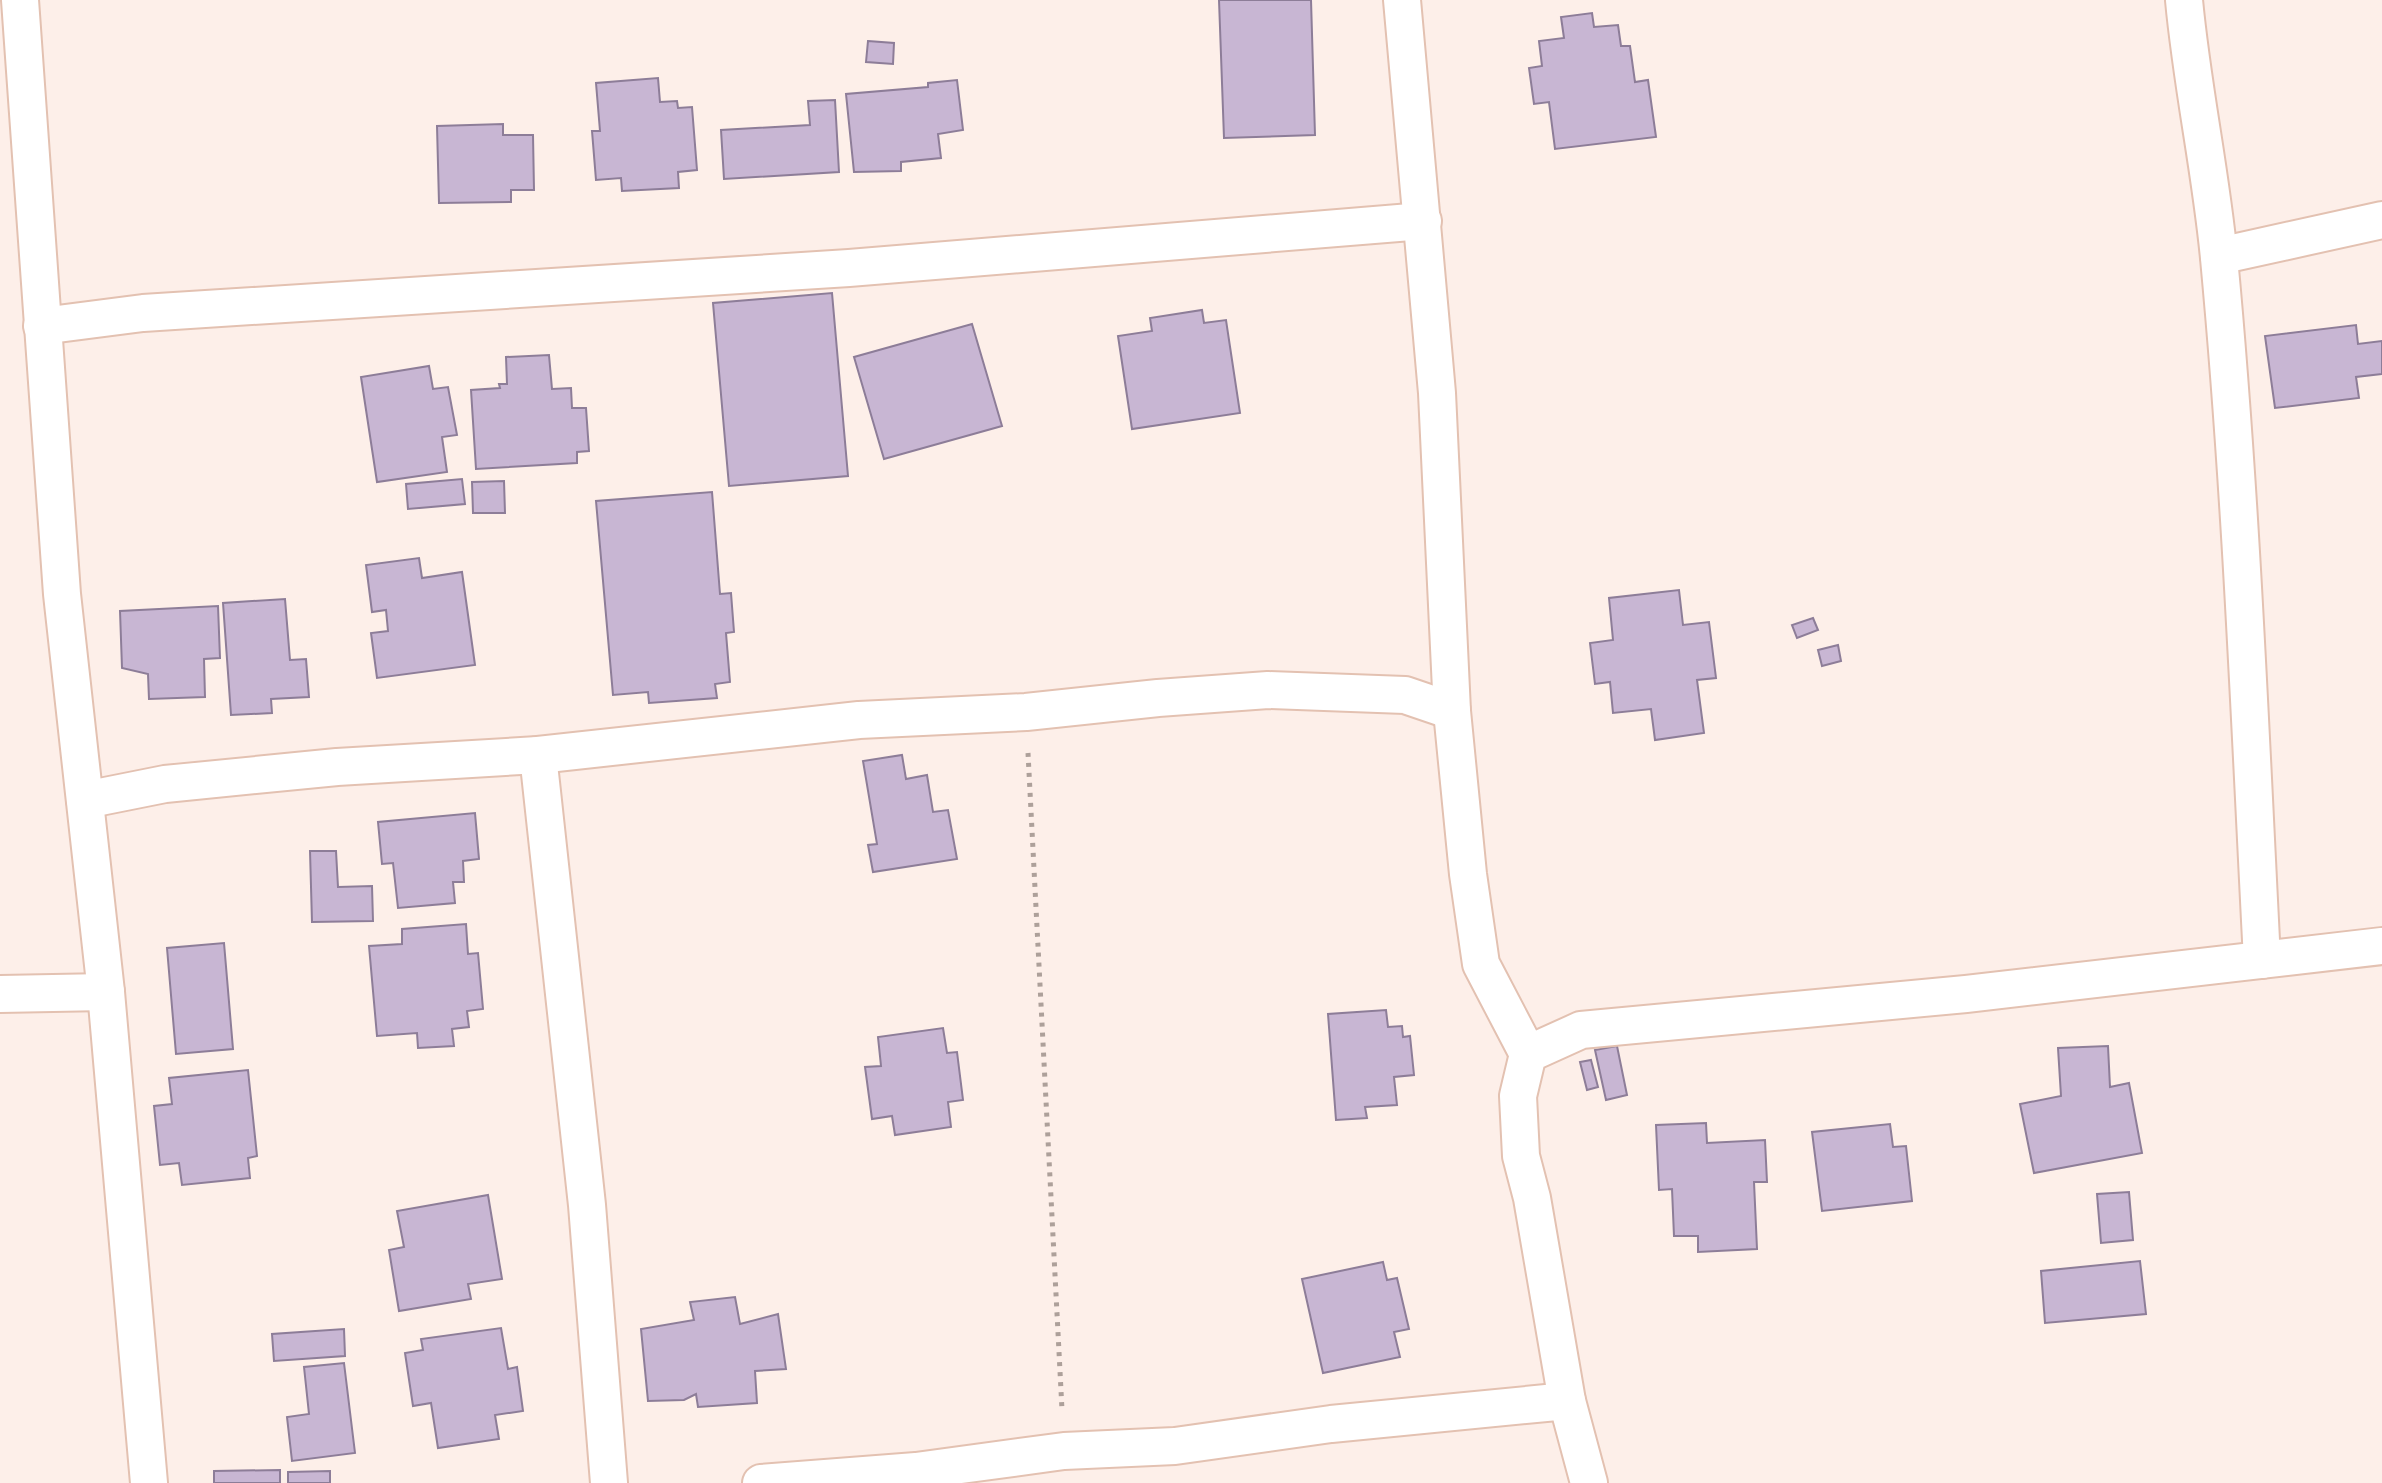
<svg xmlns="http://www.w3.org/2000/svg" width="2382" height="1483" font-family="'Public Sans',sans-serif">
<style>
.building{fill:#c8b6d3;stroke:#8d7d98;stroke-width:2}
.lines{fill:none;stroke-linecap:round;stroke-linejoin:round}
.street-casing{stroke:#e3c1b1;stroke-width:40}
.path{stroke:#ada09a;stroke-width:5;stroke-dasharray:4 6;stroke-linecap:butt}
.street{stroke:#fff;stroke-width:36}
</style>
<rect width="100%" height="100%" fill="#fdefe9"/>
<g class="building">
<polygon points="1219,0 1311,0 1315,135 1224,138"/>
<polygon points="1592,13 1594,27 1618,25 1621,46 1630,46 1635,82 1648,80 1656,137 1555,149 1549,102 1534,104 1529,68 1542,66 1539,41 1564,38 1561,17"/>
<polygon points="868,41 894,43 893,64 866,62"/>
<polygon points="658,78 660,102 677,101 678,108 692,107 697,170 678,172 679,188 622,191 621,178 596,180 592,131 600,131 596,83"/>
<polygon points="957,80 963,130 938,134 941,158 901,162 901,171 854,172 846,94 928,87 928,83"/>
<polygon points="835,100 839,172 724,179 721,130 810,125 808,101"/>
<polygon points="503,124 503,135 533,135 534,190 511,190 511,202 439,203 437,126"/>
<polygon points="832,293 848,476 729,486 713,303"/>
<polygon points="1202,310 1204,323 1226,320 1240,413 1132,429 1118,336 1152,331 1150,318"/>
<polygon points="972,324 1002,426 884,459 854,357"/>
<polygon points="2356,325 2358,344 2382,341 2382,374 2356,377 2359,398 2275,408 2265,336"/>
<polygon points="549,355 552,389 571,388 572,408 586,408 589,451 577,452 577,463 476,469 471,390 500,388 499,384 507,384 506,357"/>
<polygon points="429,366 433,389 448,387 457,435 442,437 447,472 377,482 361,377"/>
<polygon points="462,479 465,504 408,509 406,484"/>
<polygon points="504,481 505,513 473,513 472,482"/>
<polygon points="712,492 720,594 731,593 734,632 726,633 730,682 715,684 717,698 649,703 648,692 613,695 596,501"/>
<polygon points="419,558 422,578 462,572 475,665 377,678 371,633 388,631 386,610 372,612 366,565"/>
<polygon points="1679,590 1683,625 1709,622 1716,678 1697,680 1704,733 1655,740 1651,709 1613,713 1610,682 1595,684 1590,643 1613,640 1609,598"/>
<polygon points="285,599 290,660 306,659 309,697 271,699 272,713 231,715 223,603"/>
<polygon points="218,606 220,658 204,659 205,697 149,699 148,674 122,668 120,611"/>
<polygon points="1813,618 1818,630 1797,638 1792,625"/>
<polygon points="1838,645 1841,661 1822,666 1818,650"/>
<polygon points="902,755 906,779 927,775 933,812 948,810 957,859 873,872 868,845 877,844 863,761"/>
<polygon points="475,813 479,859 463,861 464,882 453,882 455,903 398,908 393,863 382,864 378,822"/>
<polygon points="310,851 336,851 338,887 372,886 373,921 312,922"/>
<polygon points="466,924 468,954 478,953 483,1009 467,1011 469,1027 452,1029 454,1046 418,1048 417,1033 377,1036 369,946 402,944 402,929"/>
<polygon points="224,943 233,1049 176,1054 167,948"/>
<polygon points="1386,1010 1388,1027 1402,1026 1403,1037 1410,1036 1414,1075 1394,1077 1397,1105 1365,1107 1367,1118 1336,1120 1328,1014"/>
<polygon points="943,1028 947,1053 957,1052 963,1100 948,1102 951,1127 895,1135 892,1116 872,1119 865,1067 881,1066 878,1037"/>
<polygon points="1617,1046 1627,1095 1606,1100 1595,1050"/>
<polygon points="2108,1046 2110,1087 2129,1083 2142,1153 2034,1173 2020,1104 2061,1096 2058,1048"/>
<polygon points="1591,1060 1598,1087 1587,1090 1580,1062"/>
<polygon points="248,1070 257,1156 248,1158 250,1178 182,1185 179,1163 160,1165 154,1106 172,1104 169,1078"/>
<polygon points="1706,1123 1707,1143 1765,1140 1767,1182 1754,1182 1757,1249 1698,1252 1698,1236 1674,1236 1672,1189 1659,1190 1656,1125"/>
<polygon points="1890,1124 1893,1147 1906,1146 1912,1201 1822,1211 1812,1132"/>
<polygon points="2129,1192 2133,1240 2101,1243 2097,1194"/>
<polygon points="488,1195 502,1279 468,1284 471,1299 399,1311 389,1250 404,1247 397,1211"/>
<polygon points="2140,1261 2146,1314 2045,1323 2041,1271"/>
<polygon points="1383,1262 1387,1280 1397,1278 1409,1329 1394,1332 1400,1357 1323,1373 1302,1279"/>
<polygon points="735,1297 740,1324 778,1314 786,1369 755,1371 757,1403 698,1407 696,1394 684,1400 648,1401 641,1329 694,1320 690,1302"/>
<polygon points="501,1328 508,1369 517,1367 523,1411 495,1415 499,1439 438,1448 431,1403 413,1406 405,1353 423,1350 421,1339"/>
<polygon points="344,1329 345,1356 274,1361 272,1334"/>
<polygon points="344,1363 355,1453 292,1461 287,1417 309,1414 304,1367"/>
<polygon points="280,1470 280,1483 214,1483 214,1471"/>
<polygon points="330,1471 330,1483 288,1483 288,1472"/>
</g>
<g class="lines">
<defs>
<g id="street">
<polyline points="20,0 62,594 106,992 149,1483"/>
<polyline points="1402,0 1437,393 1452,711 1468,874 1481,964 1528,1054"/>
<path d="M2184,0C2192,87 2211,172 2219,258C2241,492 2250,726 2262,960"/>
<polyline points="2219,256 2382,220"/>
<polyline points="42,326 143,313 849,268 1423,221"/>
<polyline points="538,755 587,1205 609,1483"/>
<polyline points="85,800 165,784 337,767 538,755 859,720 1026,712 1158,698 1268,690 1405,695 1452,711"/>
<polyline points="0,994 106,992"/>
<polyline points="761,1483 916,1471 1064,1451 1175,1446 1331,1424 1567,1401"/>
<polyline points="1589,1483 1567,1401 1532,1198 1521,1156 1518,1096 1528,1054 1581,1030 1966,994 2382,946"/>
</g>
</defs>
<use href="#street" class="street-casing"/>
<polyline class="path" points="1028,753 1062,1410"/>
<use href="#street" class="street"/>
</g>
</svg>
